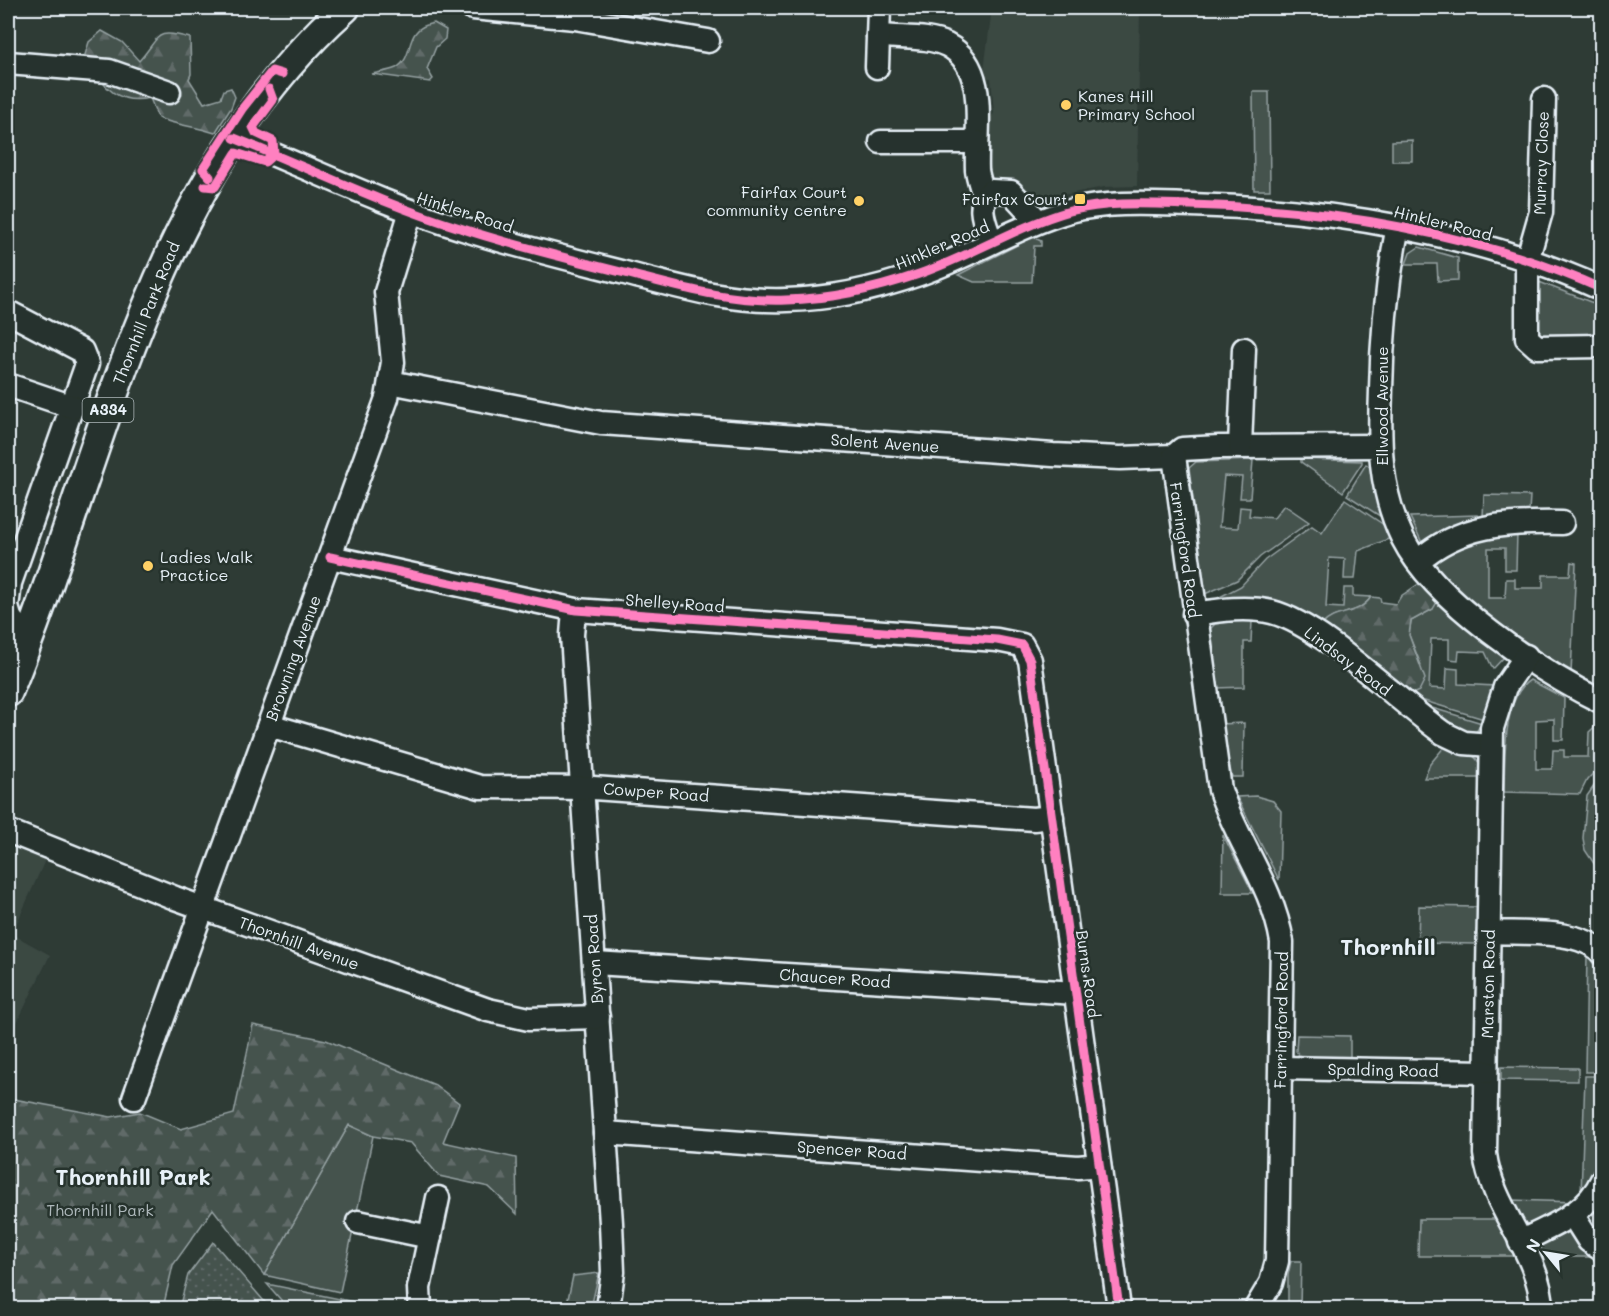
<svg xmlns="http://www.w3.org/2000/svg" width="1609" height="1316" font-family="Mali,sans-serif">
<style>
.built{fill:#3b4843}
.grass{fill:#45524e;stroke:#96a2a3;stroke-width:1.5}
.forest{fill:url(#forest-firs);stroke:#96a2a3;stroke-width:1.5}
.park{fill:url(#park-dots);stroke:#96a2a3;stroke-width:1.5}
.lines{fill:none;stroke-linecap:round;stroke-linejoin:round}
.minor-casing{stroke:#e8f1f8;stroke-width:27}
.major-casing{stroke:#e8f1f8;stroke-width:33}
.minor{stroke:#26332d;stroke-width:22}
.major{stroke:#26332d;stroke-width:28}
.cycleway-casing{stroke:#26332d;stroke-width:13}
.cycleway{stroke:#ff80c0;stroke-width:9}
.poi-dot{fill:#ffd166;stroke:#26332d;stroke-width:2}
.labels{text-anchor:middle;stroke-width:5;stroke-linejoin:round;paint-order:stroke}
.shield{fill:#26332d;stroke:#aeb8bb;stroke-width:1.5}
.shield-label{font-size:15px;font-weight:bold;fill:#e8f1f8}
.poi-label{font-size:16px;fill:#e8f1f8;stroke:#26332d;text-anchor:start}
.street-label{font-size:16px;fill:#e8f1f8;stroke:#26332d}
.park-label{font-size:16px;fill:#afb9bc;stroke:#26332d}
.district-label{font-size:22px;font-weight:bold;fill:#e8f1f8;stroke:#26332d}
</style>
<defs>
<pattern id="forest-firs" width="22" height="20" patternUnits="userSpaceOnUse" patternTransform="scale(1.5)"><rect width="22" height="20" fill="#45524e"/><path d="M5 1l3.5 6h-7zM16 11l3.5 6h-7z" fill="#606b68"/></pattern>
<pattern id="park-dots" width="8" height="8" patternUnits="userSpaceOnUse" patternTransform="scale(1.5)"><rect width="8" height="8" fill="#45524e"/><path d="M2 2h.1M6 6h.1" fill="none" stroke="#606b68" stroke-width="1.8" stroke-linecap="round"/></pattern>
</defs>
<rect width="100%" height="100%" fill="#2e3b35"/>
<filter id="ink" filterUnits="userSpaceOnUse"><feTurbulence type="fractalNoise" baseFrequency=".0167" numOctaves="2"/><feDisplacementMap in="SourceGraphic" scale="12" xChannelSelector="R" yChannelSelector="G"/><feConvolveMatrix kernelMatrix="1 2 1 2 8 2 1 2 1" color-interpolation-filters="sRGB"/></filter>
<g filter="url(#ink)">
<g class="built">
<polygon points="992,8 1140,8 1137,186 1104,187 1037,200 1021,186 992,176 987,168 987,125 994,113 991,78 983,78"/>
<polygon points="8,831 50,849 12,934 50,955 8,1041"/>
</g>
<g class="grass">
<polygon points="1253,92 1269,92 1270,190 1254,190"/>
<polygon points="1412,140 1412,161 1392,161 1392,141"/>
<polygon points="1033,237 1041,241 1041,246 1034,246 1032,282 974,282 958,275"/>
<polygon points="1419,247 1458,258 1458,280 1438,281 1437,264 1406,264 1410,253"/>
<polygon points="1534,280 1601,306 1601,342 1547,341 1537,332"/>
<polygon points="1301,459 1362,461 1362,463 1343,492 1301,462"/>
<polygon points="1253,460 1250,498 1240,498 1242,477 1224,476 1219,527 1238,528 1240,507 1250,508 1249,516 1274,518 1284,505 1309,522 1260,557 1237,580 1205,594 1189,468 1196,462"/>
<polygon points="1366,464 1370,467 1383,518 1347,495"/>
<polygon points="1484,495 1530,496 1529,511 1483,517"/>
<path d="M1345,499L1387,527L1391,538L1358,551L1355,579H1344L1345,559L1329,558L1326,607L1343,608L1344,588H1353V596L1371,597C1359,616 1334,610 1322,625L1212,601L1241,586L1265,560L1312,526L1322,533Z"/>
<polygon points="1478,515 1479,519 1424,547 1410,517"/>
<path d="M1517,533L1516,570H1505V548H1488V598H1505L1506,579H1515V588H1543V575H1570L1571,562L1576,563L1571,674C1532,647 1462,603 1435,565C1448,541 1492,537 1517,533Z"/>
<polygon points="1436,595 1505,656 1493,669 1485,652 1459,651 1458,660 1449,659 1449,639 1431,639 1429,688 1446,689 1447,668 1458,669 1458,684 1495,686 1484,719 1408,696 1421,665 1409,635 1411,621 1433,609"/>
<polygon points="1239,621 1252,621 1251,642 1244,642 1244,687 1216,688 1209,630 1215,624"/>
<path d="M1530,680L1564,698L1563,740H1554V719L1536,720V769H1552L1553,750H1564V757H1588L1589,732L1601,721V765L1587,780L1580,794L1504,792C1505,762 1502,698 1530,680Z"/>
<polygon points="1419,704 1482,723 1472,738 1464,737"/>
<polygon points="1244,723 1243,777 1232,777 1220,724"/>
<path d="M1445,746C1466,753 1482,752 1482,778H1424L1430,764Z"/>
<polygon points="1601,776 1601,874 1585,850 1583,838 1587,796"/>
<polygon points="1256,796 1273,801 1281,811 1279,880 1237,797"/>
<polygon points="1223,835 1253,893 1222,893"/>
<polygon points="1419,906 1478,907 1477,944 1418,943"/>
<polygon points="1587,954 1599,972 1598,1072 1585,1072"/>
<polygon points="1297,1035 1350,1036 1350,1060 1301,1058 1296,1051"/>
<polygon points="1501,1067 1578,1068 1578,1081 1501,1080"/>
<polygon points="1585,1076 1599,1076 1596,1166 1581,1195"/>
<polygon points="349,1125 373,1136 340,1292 264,1275"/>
<polygon points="1512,1200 1576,1202 1533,1226 1523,1222"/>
<polygon points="1419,1219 1498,1219 1516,1256 1418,1256"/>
<polygon points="1566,1231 1570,1232 1596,1257 1540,1257 1542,1243"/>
<polygon points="1291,1261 1301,1261 1300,1308 1288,1308 1288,1275"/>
<polygon points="599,1273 591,1308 566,1308 573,1276"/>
<polygon points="267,1284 383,1308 288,1308"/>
</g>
<g class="forest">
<path d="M434,23L446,30L445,39L436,47L427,69L433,79L430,82L372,74C380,72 390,71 396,68C417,56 401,29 434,23Z"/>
<path d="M102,31L122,42L139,61C161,37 153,28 190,38L191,74L189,79L204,103L221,98L224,90L231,88L235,97L231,108L215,133C196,126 178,126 158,118L150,98C115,106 103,84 84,58L89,42Z"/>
<path d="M1417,585C1427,587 1435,591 1437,602L1433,609L1411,621L1409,635L1425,679L1419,691L1408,696L1322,625C1334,610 1359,616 1371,597L1380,598L1381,602L1396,604L1401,596Z"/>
<polygon points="253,1025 326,1040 435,1085 459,1103 443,1142 516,1158 517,1214 489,1187 439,1176 411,1143 373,1136 349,1125 264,1275 213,1209 173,1265 163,1308 8,1308 8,1098 111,1117 140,1112 181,1129 234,1114"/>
</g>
<polygon class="park" points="213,1242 270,1308 179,1308 188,1275"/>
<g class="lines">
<defs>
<g id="minor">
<polyline points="473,8 575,18 708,41"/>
<path d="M878,35C900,39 926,35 947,45C990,67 975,131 977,170C978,179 982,188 984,197"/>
<polyline points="8,63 109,71 169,92"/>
<polyline points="877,67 879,8"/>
<polyline points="1544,99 1541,212 1527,261 1527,338 1537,347 1602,346"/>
<path d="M234,138C309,168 382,204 460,228C514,246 570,259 625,273C680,287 728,302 786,300C832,299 876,289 919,274C971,256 1017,226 1070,211C1109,201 1152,204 1191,205C1327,208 1478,233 1602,289"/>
<polyline points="881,142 977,142"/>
<path d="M1398,226C1387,281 1382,333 1381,389C1379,442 1379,490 1403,539C1435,602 1539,671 1602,702"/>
<path d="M991,241C985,223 975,205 991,191L1011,192L1038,221"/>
<polyline points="8,312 82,351 87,364 10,583 8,600"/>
<polyline points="390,382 601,423 1053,455 1120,458 1174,456 1182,449 1219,447 1380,446"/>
<polyline points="8,385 73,407"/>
<polyline points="1240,446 1244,349"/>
<path d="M1174,456L1220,790C1237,842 1273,886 1282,942L1277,1261L1271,1283L1256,1308"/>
<polyline points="330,557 576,610 997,640 1022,645 1030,660 1119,1308"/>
<path d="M1418,561C1460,524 1508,522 1562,523"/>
<path d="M8,610C10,623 18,628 30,633"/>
<polyline points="574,610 572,635 611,1223 613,1272 608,1308"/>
<path d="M1194,614C1219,610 1247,606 1272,612C1322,625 1398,701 1443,733L1464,743L1491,745"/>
<path d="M1526,656L1505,687L1492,728L1485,1154C1492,1210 1540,1252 1542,1308"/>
<polyline points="269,725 480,787 593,788 1034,819 1052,817"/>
<polyline points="8,831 175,898 488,1010 529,1019 598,1017"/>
<path d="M1489,932C1521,934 1580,928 1602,953"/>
<polyline points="595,963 1076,993"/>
<polyline points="1281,1068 1486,1072"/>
<polyline points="134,1098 387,398 393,362 386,292 411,211"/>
<polyline points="605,1133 1078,1167 1099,1165"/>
<polyline points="1572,1214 1589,1241 1602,1250"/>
<polyline points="358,1222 430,1237"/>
<path d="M1520,1242C1551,1226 1587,1214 1602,1180"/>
<polyline points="420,1308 419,1288 438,1198"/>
</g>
<path id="major" d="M8,692C104,458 147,184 345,8"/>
</defs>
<use href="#minor" class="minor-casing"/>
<use href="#major" class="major-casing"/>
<use href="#minor" class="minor"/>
<use href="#major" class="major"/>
<defs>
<g id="cycleway">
<path d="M234,138C309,168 382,204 460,228C514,246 570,259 625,273C680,287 728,302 786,300C832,299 876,289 919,274C971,256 1017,226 1070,211C1109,201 1152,204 1191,205C1327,208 1478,233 1602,289"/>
<polyline points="210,177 203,169 242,109 272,71 282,74"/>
<polyline points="205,186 215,187 236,153 265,162 274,154 273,141 256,133 253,127 273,100 269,89"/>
<polyline points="330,557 576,610 997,640 1022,645 1030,660 1119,1308"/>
</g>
</defs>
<use href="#cycleway" class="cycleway-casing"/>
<use href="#cycleway" class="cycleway"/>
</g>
</g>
<g class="poi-dot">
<circle cx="1066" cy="105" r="6"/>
<rect x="1074" y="193" width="12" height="12" rx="3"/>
<circle cx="859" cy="201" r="6"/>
<circle cx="148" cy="566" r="6"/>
</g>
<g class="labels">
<rect class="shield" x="82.5" y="398" width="51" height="24" rx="4.5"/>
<g class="shield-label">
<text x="108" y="415">A334</text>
</g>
<g class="poi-label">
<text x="1078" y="102">Kanes Hill<tspan x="1078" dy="18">Primary School</tspan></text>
<text x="847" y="198" text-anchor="end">Fairfax Court<tspan x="847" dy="18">community centre</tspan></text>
<text x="1068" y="205" text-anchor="end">Fairfax Court</text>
<text x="160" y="563">Ladies Walk<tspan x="160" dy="18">Practice</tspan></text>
</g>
<g class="street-label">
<text transform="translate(1541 163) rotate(-88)" y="6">Murray Close</text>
<text transform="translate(465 212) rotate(18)" y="6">Hinkler Road</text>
<text transform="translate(1443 223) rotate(14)" y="6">Hinkler Road</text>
<text transform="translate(942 245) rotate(-23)" y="6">Hinkler Road</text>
<text transform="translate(146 313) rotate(-68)" y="6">Thornhill Park Road</text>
<text transform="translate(1382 406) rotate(-90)" y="6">Ellwood Avenue</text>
<text transform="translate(885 443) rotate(4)" y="6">Solent Avenue</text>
<text transform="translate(1185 550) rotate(82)" y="6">Farringford Road</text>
<text transform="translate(675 603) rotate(4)" y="6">Shelley Road</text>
<text transform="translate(293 658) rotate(-70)" y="6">Browning Avenue</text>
<text transform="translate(1348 661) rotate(37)" y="6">Lindsay Road</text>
<text transform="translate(656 792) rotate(4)" y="6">Cowper Road</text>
<text transform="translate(299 943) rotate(20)" y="6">Thornhill Avenue</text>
<text transform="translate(594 959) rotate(-94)" y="6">Byron Road</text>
<text transform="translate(1088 974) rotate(82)" y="6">Burns Road</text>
<text transform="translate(835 978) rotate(4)" y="6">Chaucer Road</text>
<text transform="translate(1488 984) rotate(-89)" y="6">Marston Road</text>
<text transform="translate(1281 1020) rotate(-89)" y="6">Farringford Road</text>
<text transform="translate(1383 1070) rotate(1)" y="6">Spalding Road</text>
<text transform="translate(852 1150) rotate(4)" y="6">Spencer Road</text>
</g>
<g class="park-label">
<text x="100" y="1216">Thornhill Park</text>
</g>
<g class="district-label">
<text x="1388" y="955">Thornhill</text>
<text x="133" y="1185">Thornhill Park</text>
</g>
</g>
<rect width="1609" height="1316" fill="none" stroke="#26332d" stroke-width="30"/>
<rect x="15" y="15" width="1579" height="1286" fill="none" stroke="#e8f1f8" stroke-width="2" filter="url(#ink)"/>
<g transform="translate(1546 1253) rotate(300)" stroke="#26332d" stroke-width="4.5" paint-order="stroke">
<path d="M0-4.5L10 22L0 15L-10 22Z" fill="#e8f1f8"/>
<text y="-9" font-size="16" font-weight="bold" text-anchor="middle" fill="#e8f1f8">N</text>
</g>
</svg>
